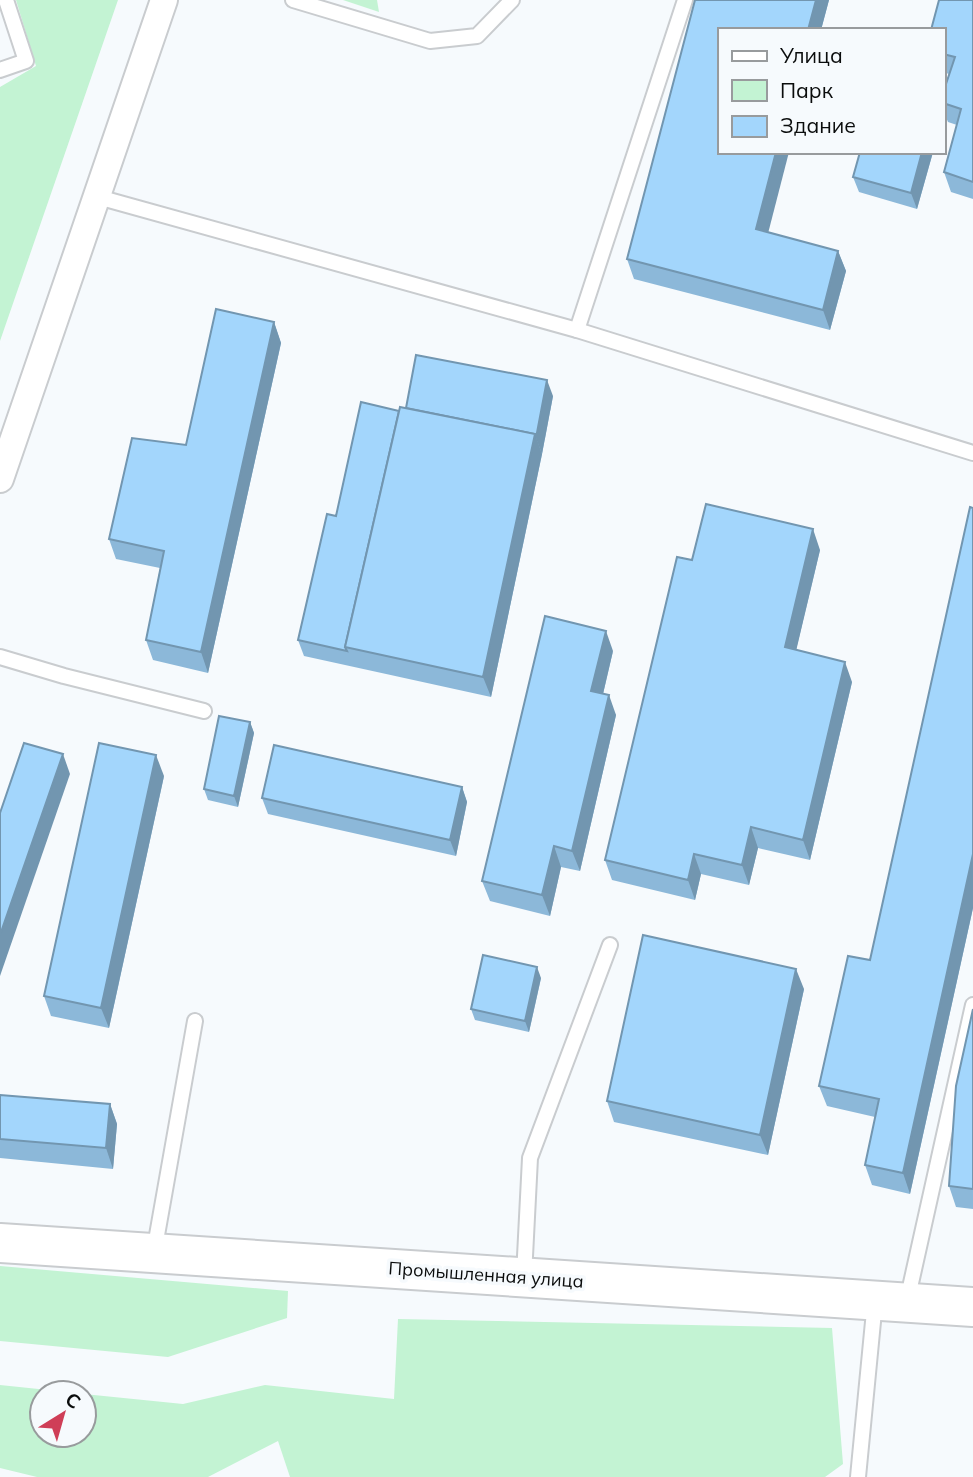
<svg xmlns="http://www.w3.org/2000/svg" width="973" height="1477" font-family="Mulish,sans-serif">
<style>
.green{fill:#c3f3d3}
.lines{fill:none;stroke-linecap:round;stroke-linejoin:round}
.lane-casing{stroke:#c9cccf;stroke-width:18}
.street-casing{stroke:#c9cccf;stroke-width:30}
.secondary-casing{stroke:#c9cccf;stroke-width:42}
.lane{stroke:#fff;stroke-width:14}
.street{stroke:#fff;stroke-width:26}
.secondary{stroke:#fff;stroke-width:38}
.wall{fill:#8cb8d9}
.shaded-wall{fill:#7296b0}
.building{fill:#a3d6fc;stroke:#7296b0;stroke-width:2}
.labels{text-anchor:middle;stroke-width:7;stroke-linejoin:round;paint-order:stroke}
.street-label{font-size:18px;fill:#0a0c0c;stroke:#f6fafd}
</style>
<rect width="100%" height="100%" fill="#f6fafd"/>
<g class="green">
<polygon points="16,0 118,0 0,341 0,87 36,66"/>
<polygon points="343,0 377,0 379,12"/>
<polygon points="0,1266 288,1291 287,1318 168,1357 0,1341"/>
<polygon points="398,1319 832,1328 843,1464 825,1477 290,1477 278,1441 208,1477 37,1477 0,1468 0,1385 77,1393 42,1393 42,1435 84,1435 84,1394 183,1404 265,1385 394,1399"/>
</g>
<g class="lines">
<defs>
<g id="lane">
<polyline points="293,0 430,41 477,36 512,0"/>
<polyline points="0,70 26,61 6,0"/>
<polyline points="98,197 577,330 973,453"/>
<polyline points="577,330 685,0"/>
<polyline points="0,657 64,676 204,711"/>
<polyline points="154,1252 195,1021"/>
<polyline points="524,1276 530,1158 610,945"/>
<polyline points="907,1301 973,1005"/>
<polyline points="858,1477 875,1301"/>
</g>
<polyline id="street" points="0,479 164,0"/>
<polyline id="secondary" points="0,1243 973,1307"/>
</defs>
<use href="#lane" class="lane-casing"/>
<use href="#street" class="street-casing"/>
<use href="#secondary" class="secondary-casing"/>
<use href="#lane" class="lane"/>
<use href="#street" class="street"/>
<use href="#secondary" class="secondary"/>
</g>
<g class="wall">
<polygon points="695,0 829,0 821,30 719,30 768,232 838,251 846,271 830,330 634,279 627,259"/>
<polygon points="973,0 973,199 951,192 944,172 957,125 948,122 943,110 943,93 949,74 943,72 943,30"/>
<polygon points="860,152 933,152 917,209 859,192 853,177"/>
<polygon points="274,322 281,343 208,673 153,660 146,640 160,568 116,559 109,539 186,445"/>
<polygon points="553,396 542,454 491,697 304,656 298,640 336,516 399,411 406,408"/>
<polygon points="973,508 973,908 910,1194 872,1185 865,1165 875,1117 827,1106 819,1086 870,960"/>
<polygon points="820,550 796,650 852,682 810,860 758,848 749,885 701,874 695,900 612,880 605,860 692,560"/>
<polygon points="613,651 603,694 616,715 580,871 561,867 550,916 490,901 482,881"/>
<polygon points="250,722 254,733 238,807 208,800 204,789"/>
<polygon points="164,776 109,1028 51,1016 44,996"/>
<polygon points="462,787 467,802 456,856 268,814 262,798"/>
<polygon points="541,978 529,1032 475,1020 471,1009"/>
<polygon points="804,989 768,1155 614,1122 607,1101"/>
<polygon points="973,1009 973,1209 956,1207 949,1186"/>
<polygon points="0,1095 110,1104 117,1124 113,1169 0,1158"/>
</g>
<g class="shaded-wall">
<polygon points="816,0 829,0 821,30 808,30"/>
<polygon points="776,152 789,152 764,249 756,229"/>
<polygon points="922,152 933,152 917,209 911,193"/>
<polygon points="838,251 846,271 830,330 823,310"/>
<polygon points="274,322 281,343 208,673 201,652"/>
<polygon points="547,380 553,396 542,454 536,438"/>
<polygon points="535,434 542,454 491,697 483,677"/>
<polygon points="813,529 820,550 792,668 785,647"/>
<polygon points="606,631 613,651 599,711 591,691"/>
<polygon points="845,662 852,682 810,860 803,840"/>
<polygon points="609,695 616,715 580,871 572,851"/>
<polygon points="250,722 254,733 238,807 234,796"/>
<polygon points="63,754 70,774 0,976 0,935"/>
<polygon points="156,755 164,776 109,1028 101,1008"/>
<polygon points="462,787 467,802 456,856 450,840"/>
<polygon points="751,827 758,848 749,885 742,865"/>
<polygon points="554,846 561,867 550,916 542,895"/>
<polygon points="694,854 701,874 695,900 688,880"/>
<polygon points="973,854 973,908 910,1194 903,1173"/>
<polygon points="537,967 541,978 529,1032 525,1021"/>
<polygon points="796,969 804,989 768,1155 760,1135"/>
<polygon points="110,1104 117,1124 113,1169 106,1148"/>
</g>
<g class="building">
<polygon points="695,0 816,0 808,30 719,30 719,152 776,152 756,229 838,251 823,310 627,259"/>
<polygon points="939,0 973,0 973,182 944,172 961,109 943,103 943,93 955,57 943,54 943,30 931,30"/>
<polygon points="860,152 922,152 911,193 853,177"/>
<polygon points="216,309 274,322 201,652 146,640 164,551 109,539 132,438 186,445"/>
<polygon points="416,355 547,380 536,438 535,434 406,408"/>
<polygon points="361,402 399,411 345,647 347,651 298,640 327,514 336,516"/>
<polygon points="400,407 535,434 483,677 345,647"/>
<polygon points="706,504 813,529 785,647 845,662 803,840 751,827 742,865 694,854 688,880 605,860 677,557 692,560"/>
<polygon points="970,507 973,508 973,854 903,1173 865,1165 879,1099 819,1086 848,956 870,960"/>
<polygon points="545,616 606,631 591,691 609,695 572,851 554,846 542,895 482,881"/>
<polygon points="219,716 250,722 234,796 204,789"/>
<polygon points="24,743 63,754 0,935 0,813"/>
<polygon points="99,743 156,755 101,1008 44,996"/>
<polygon points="274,745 462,787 450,840 262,798"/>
<polygon points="643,935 796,969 760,1135 607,1101"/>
<polygon points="483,955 537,967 525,1021 471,1009"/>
<polygon points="973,1009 973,1189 949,1186 956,1086"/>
<polygon points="0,1095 110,1104 106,1148 0,1139"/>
</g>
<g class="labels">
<g class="street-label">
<text transform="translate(486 1275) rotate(4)" y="6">Промышленная улица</text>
</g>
</g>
<rect x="718" y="28" width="228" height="126" fill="#f6fafd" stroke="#989b9d" stroke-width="2"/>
<rect x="732" y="51" width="35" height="10" fill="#ffffff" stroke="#989b9d" stroke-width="2"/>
<text x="780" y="63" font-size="21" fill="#0a0c0c">Улица</text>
<rect x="732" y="80" width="35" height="21" fill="#c3f3d3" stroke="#989b9d" stroke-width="2"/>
<text x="780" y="98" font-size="21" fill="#0a0c0c">Парк</text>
<rect x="732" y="116" width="35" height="21" fill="#a3d6fc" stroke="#989b9d" stroke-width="2"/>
<text x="780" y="133" font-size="21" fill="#0a0c0c">Здание</text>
<g transform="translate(63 1414) rotate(37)"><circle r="33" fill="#f6fafd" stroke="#989b9d" stroke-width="2"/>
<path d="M0-5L12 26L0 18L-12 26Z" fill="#cf3e57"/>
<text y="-10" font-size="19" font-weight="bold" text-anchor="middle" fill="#0a0c0c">С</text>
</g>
</svg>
